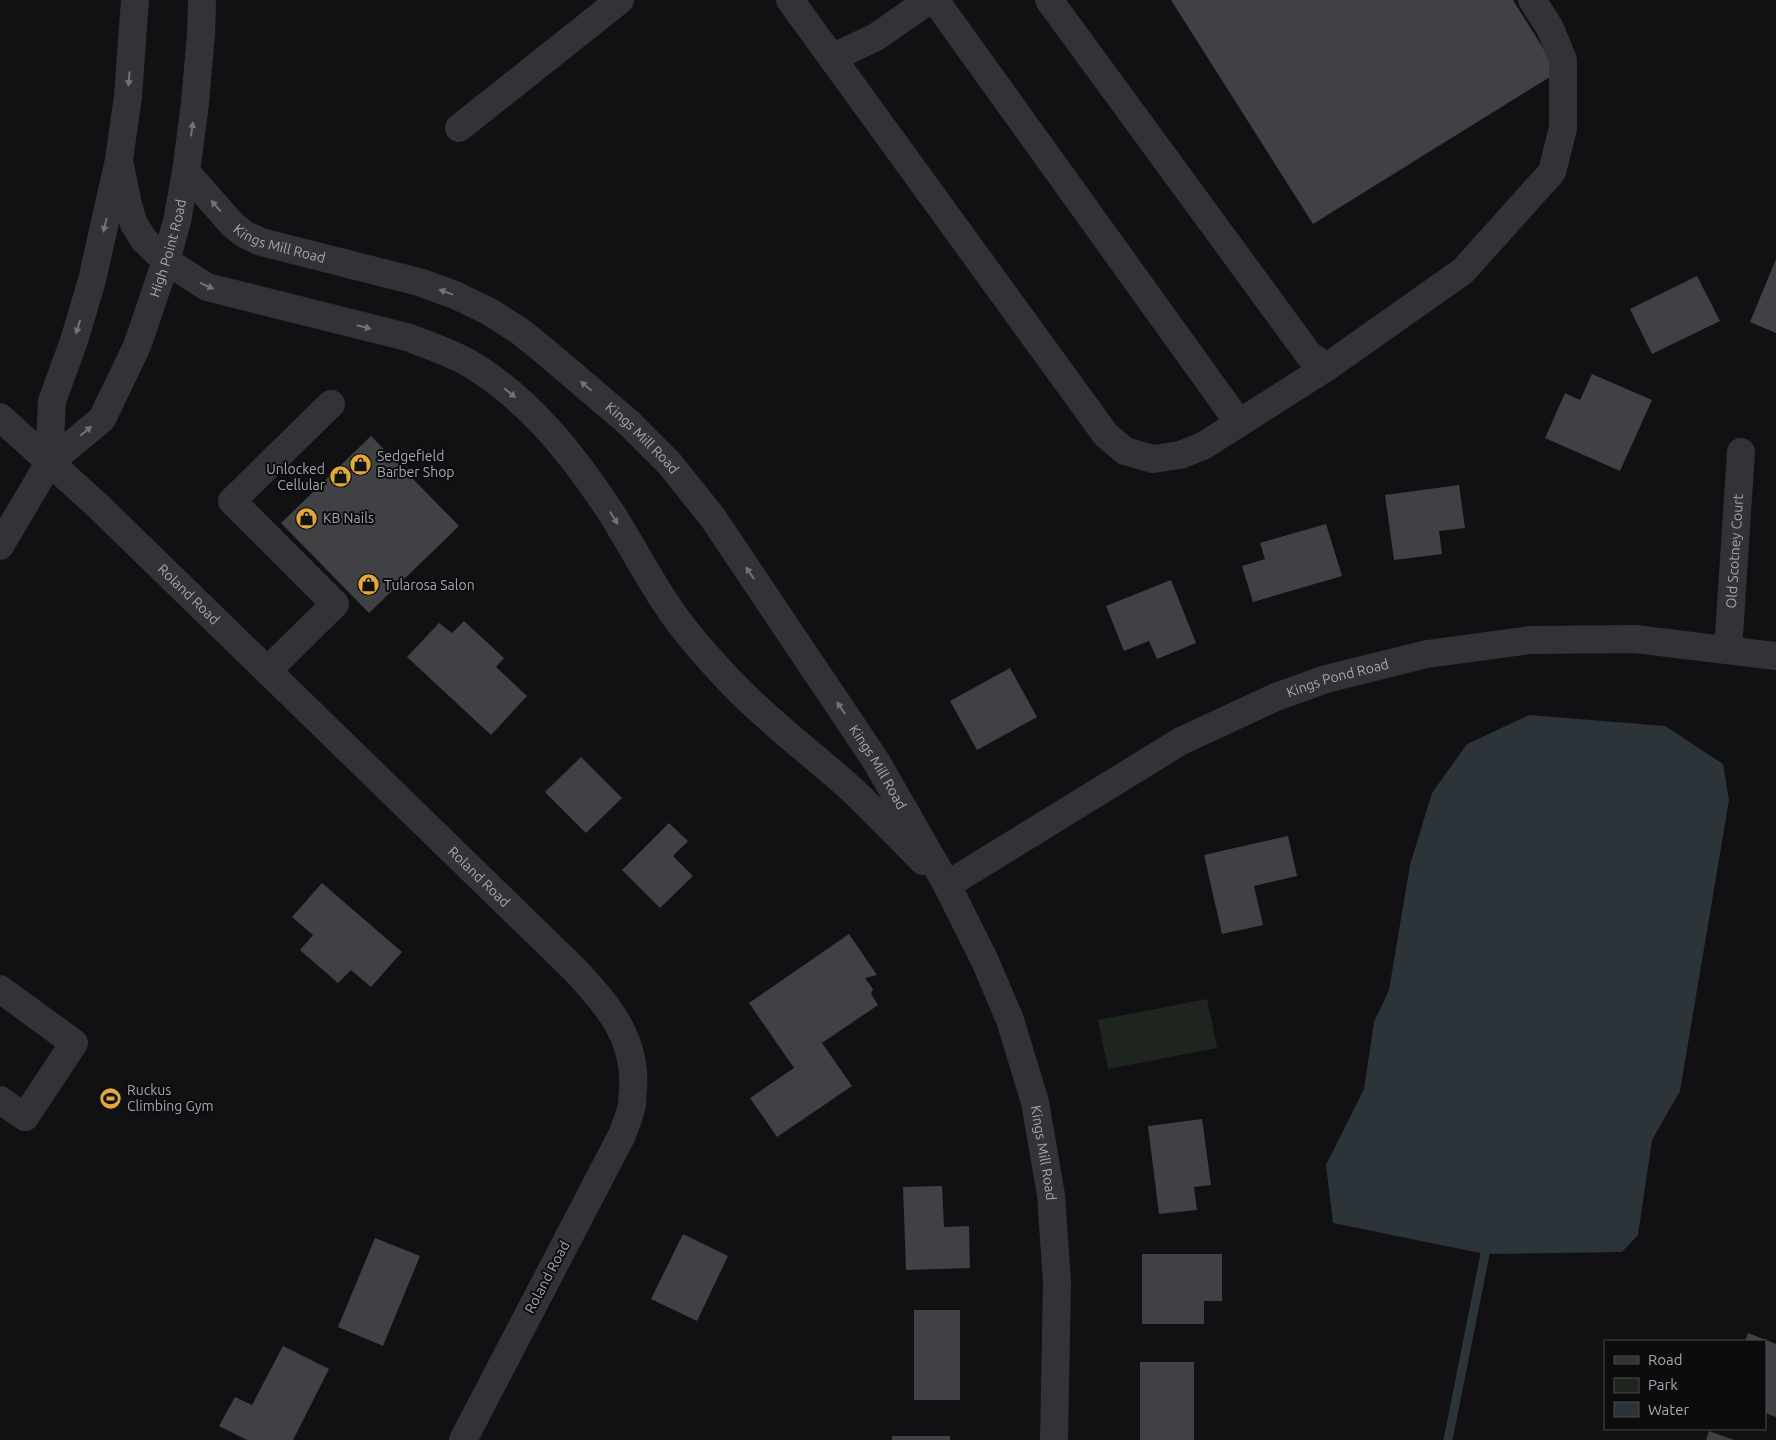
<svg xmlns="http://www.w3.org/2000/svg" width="1776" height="1440" font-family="Ubuntu,sans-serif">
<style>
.green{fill:#1e251f}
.water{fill:#2c343a}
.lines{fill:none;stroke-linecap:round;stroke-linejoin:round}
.stream{stroke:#2c343a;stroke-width:9}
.building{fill:#404145}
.minor{stroke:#333337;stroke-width:28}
.oneway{fill:#71737b}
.labels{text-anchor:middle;stroke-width:4;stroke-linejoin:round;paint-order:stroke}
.street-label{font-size:14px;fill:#a4a8b2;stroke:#0c0c0d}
.poi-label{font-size:14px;fill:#a4a8b2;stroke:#0c0c0d;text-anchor:start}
</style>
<rect width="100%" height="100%" fill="#111113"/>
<polygon class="green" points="1207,999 1217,1048 1108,1069 1098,1020"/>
<polygon class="water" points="1529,715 1665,726 1723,764 1729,800 1680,1091 1652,1140 1638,1235 1622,1252 1485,1254 1333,1223 1326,1165 1364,1089 1374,1022 1389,990 1410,865 1432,793 1467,744"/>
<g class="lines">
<polyline class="stream" points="1448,1440 1485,1254"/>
</g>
<g class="building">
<polygon points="1171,0 1513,0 1558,72 1313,224"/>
<polygon points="1776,259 1776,333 1750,322"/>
<polygon points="1697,276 1720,321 1652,354 1630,309"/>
<polygon points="1592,374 1652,400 1620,471 1545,438 1565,393 1580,400"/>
<polygon points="371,436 459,526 369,613 281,523"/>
<polygon points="1459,485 1465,528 1439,531 1442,554 1394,560 1385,495"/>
<polygon points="1326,524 1342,576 1253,602 1242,566 1265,559 1260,543"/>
<polygon points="1171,580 1196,643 1157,659 1149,641 1124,651 1106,606"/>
<polygon points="464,621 504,658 496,667 527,696 491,735 407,657 439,623 452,633"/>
<polygon points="1010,668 1037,717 977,750 950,701"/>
<polygon points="581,757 622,798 586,833 545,792"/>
<polygon points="669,823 688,841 673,856 693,876 660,908 622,870"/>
<polygon points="1288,836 1297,876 1254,886 1263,925 1222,934 1204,855"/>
<polygon points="322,883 402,952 371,987 351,970 338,983 300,950 313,935 292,917"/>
<polygon points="849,934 877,975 865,978 873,989 871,994 878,1005 822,1043 852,1086 777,1137 750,1098 794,1068 749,1003"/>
<polygon points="1202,1119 1211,1185 1194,1187 1197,1210 1159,1214 1148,1126"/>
<polygon points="942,1186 944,1227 969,1226 970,1268 906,1270 903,1187"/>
<polygon points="683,1234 728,1256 697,1321 651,1299"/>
<polygon points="375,1238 420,1256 383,1346 338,1327"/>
<polygon points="1142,1254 1222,1254 1222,1301 1204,1301 1204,1324 1142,1324"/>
<rect x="914" y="1310" width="46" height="90"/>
<polygon points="1748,1333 1776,1344 1776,1417 1765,1413 1765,1341 1745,1341"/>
<polygon points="283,1346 329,1369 293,1440 247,1440 219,1426 235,1397 252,1405"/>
<rect x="1140" y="1362" width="54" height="78"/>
<polygon points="1709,1431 1734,1440 1706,1440"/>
<rect x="892" y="1436" width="58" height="4"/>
</g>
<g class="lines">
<g class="minor">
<polyline points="790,0 1106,435 1125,451 1153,459 1180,455 1203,446 1327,367 1463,271 1552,172 1563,128 1563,60 1550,28 1532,0"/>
<polyline points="935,0 1239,423"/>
<polyline points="1049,0 1309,355 1327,367"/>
<polyline points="832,58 876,37 929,0"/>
<polyline points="459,128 620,0"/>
<path d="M119,160L128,205L134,224L144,240L166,261L207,287L407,337C428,345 448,352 467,362C528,397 574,456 612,514C639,557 661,603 694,641C715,666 737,690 762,712C790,738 820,761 848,786C874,810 898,836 923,861"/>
<path id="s1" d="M186,172L232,224L244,234L261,242L419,282L455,295L490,312L521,332L547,353L629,423L669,463L713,518L876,761L947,885L985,961L1010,1020L1035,1102L1051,1195L1057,1282L1054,1440"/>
<path id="s2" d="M0,417L97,505L574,969C607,1004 637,1038 633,1090C632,1096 633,1103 631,1109C629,1118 625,1126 622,1135L463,1440"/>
<polyline points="49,463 52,401 74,341 92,280 119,160 128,96 135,0"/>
<path id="s3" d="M0,546L49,463L102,419L137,346L166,261L177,221L186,172L195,103L201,34L202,0"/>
<path id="s4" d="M1728,650L1741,452"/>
<polyline points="267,671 335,604 232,501 331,404"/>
<path id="s5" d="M947,885L1181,741L1276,697L1326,679L1427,654L1530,640L1635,639L1776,656"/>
<polyline points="0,989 74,1043 25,1117 0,1100"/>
</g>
</g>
<defs><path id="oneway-solid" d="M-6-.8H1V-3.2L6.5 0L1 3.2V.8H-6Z" transform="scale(1.25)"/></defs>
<g class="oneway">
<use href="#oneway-solid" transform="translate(129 79) rotate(94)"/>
<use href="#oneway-solid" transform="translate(192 129) rotate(-82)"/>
<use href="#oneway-solid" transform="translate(216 206) rotate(-131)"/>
<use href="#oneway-solid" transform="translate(105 225) rotate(103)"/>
<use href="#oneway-solid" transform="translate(207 286) rotate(24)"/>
<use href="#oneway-solid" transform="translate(446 292) rotate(-160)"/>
<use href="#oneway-solid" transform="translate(78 327) rotate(107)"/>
<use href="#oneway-solid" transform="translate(364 327) rotate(14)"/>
<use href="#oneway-solid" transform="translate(586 386) rotate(-140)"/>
<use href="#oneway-solid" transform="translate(510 393) rotate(39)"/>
<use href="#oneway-solid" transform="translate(86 431) rotate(-40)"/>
<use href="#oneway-solid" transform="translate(614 518) rotate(58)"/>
<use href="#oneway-solid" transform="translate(750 573) rotate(-124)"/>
<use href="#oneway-solid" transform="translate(841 708) rotate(-124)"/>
</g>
<defs>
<symbol id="shop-disc" viewBox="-11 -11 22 22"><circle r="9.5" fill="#e1a83b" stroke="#0c0c0d"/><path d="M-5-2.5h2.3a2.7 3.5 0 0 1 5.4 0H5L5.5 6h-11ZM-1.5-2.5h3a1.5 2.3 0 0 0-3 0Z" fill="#111"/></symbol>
<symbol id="stadium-disc" viewBox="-11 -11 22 22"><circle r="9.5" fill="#e1a83b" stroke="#0c0c0d"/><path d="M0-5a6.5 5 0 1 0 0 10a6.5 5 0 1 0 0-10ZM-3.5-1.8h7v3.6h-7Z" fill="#111"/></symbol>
</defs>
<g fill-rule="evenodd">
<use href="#shop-disc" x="348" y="452" width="25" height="25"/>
<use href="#shop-disc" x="328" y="464" width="25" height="25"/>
<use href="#shop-disc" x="294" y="506" width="25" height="25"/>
<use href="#shop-disc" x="356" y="572" width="25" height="25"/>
<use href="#stadium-disc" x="98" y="1086" width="25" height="25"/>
</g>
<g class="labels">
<g class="street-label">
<text dy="5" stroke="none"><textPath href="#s1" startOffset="122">Kings Mill Road</textPath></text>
<text dy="5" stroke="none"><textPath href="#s3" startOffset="349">High Point Road</textPath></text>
<text dy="5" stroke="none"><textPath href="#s1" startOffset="542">Kings Mill Road</textPath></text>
<text dy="5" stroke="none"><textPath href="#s4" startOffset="99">Old Scotney Court</textPath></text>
<text dy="5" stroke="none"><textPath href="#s2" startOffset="259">Roland Road</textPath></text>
<text dy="5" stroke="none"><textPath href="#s5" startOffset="444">Kings Pond Road</textPath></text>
<text dy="5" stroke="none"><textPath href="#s1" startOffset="948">Kings Mill Road</textPath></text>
<text dy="5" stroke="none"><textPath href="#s2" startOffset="664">Roland Road</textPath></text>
<text dy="5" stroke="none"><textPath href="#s1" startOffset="1371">Kings Mill Road</textPath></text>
<text transform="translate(547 1277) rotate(-62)" y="5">Roland Road</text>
</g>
<g class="poi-label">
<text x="377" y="461">Sedgefield<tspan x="377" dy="16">Barber Shop</tspan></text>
<text x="325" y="474" text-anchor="end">Unlocked<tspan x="325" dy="16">Cellular</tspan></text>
<text x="323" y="523">KB Nails</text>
<text x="384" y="590">Tularosa Salon</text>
<text x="127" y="1095">Ruckus<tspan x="127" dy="16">Climbing Gym</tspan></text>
</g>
</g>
<rect x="1604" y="1340" width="162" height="90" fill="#0c0c0d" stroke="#494a4f"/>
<rect x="1614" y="1356" width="25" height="8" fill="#333337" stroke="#494a4f"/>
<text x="1648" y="1365" font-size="15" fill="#a4a8b2">Road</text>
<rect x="1614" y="1378" width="25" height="15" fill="#1e251f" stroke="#494a4f"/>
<text x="1648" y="1390" font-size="15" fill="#a4a8b2">Park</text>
<rect x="1614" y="1402" width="25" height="15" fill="#2c343a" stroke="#494a4f"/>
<text x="1648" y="1415" font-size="15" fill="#a4a8b2">Water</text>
</svg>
